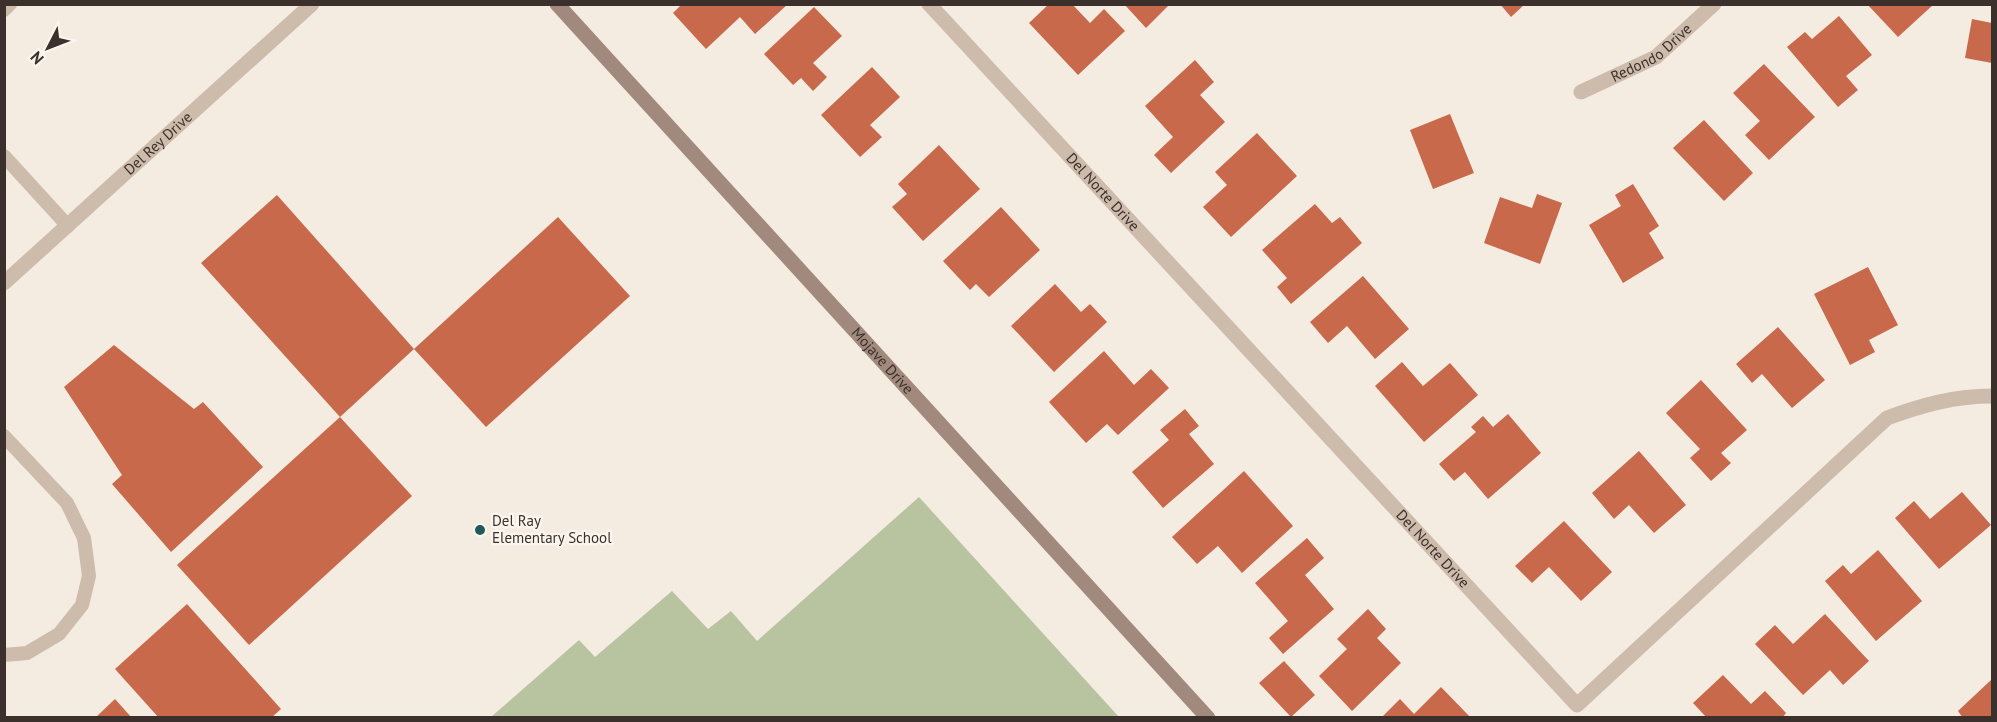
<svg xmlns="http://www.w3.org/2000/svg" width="1997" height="722" font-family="'PT Sans',sans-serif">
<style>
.green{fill:#b8c4a0}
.building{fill:#c8694b}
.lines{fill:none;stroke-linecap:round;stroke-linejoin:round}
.service{stroke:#cdbbac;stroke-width:14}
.minor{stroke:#cdbbac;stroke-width:15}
.secondary{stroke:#a18a7d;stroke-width:15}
.poi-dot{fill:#1f5a5e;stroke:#fbf5ee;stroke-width:2}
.labels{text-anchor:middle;stroke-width:5;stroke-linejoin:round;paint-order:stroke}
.street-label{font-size:15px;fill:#3b302b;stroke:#fbf5ee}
.poi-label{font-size:15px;fill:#3b302b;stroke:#fbf5ee;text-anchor:start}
</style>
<rect width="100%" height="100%" fill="#f4ebe1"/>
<polygon class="green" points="919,497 1119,717 491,717 579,640 595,657 672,591 708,629 731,611 757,641"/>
<g class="building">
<polygon points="682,4 788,4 755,34 740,17 706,49 673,13"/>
<polygon points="1049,4 1072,4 1090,23 1104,9 1125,31 1078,75 1029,23"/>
<polygon points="1124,4 1170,4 1146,28"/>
<polygon points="1500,4 1525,4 1511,17"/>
<polygon points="1867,4 1934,4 1898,37"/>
<polygon points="814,7 842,36 813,63 827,77 813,91 801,78 793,85 764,54"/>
<polygon points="1839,16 1872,55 1846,76 1858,90 1838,107 1787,47 1805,32 1812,39"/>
<polygon points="1972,19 1992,23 1992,63 1965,58"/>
<polygon points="1195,60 1214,82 1200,95 1225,122 1171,173 1154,155 1173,137 1145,106"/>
<polygon points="1764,64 1815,117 1769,160 1745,135 1760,121 1733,93"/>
<polygon points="872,67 900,97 870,125 882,137 860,157 821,115"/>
<polygon points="1450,114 1474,173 1433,189 1410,130"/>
<polygon points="1704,120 1753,173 1724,201 1673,148"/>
<polygon points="1257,133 1297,176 1231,237 1203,207 1227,185 1215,172"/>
<polygon points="939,145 980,189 923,241 892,207 907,194 898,184"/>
<polygon points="1633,184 1659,226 1649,233 1664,258 1623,283 1589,225 1621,206 1615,195"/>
<polygon points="1537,194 1562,203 1540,264 1484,243 1500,197 1532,208"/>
<polygon points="277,195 414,349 340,417 201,263"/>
<polygon points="1315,204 1332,223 1340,217 1362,243 1291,304 1277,287 1287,278 1262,250"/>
<polygon points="1001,207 1040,250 989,297 976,284 970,290 943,261"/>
<polygon points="558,217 630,296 486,427 414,349"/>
<polygon points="1868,267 1898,325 1869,340 1875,352 1850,365 1814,294"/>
<polygon points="1363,276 1409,329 1375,359 1347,326 1328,343 1310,322"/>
<polygon points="1055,284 1081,312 1090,304 1107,322 1054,372 1011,326"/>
<polygon points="1778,327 1825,380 1792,408 1762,374 1752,383 1736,364"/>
<polygon points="114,345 194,409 203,402 263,467 171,552 112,484 122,475 64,387"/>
<polygon points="1104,351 1134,385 1151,369 1169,388 1118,435 1107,424 1086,443 1049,402"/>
<polygon points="1402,362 1423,386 1450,363 1478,395 1424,442 1375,386"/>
<polygon points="1701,380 1747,430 1721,453 1731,463 1711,481 1690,458 1700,449 1666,413"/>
<polygon points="1185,409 1199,426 1189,434 1214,464 1163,508 1132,472 1169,440 1160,430"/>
<polygon points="1508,414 1541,453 1488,499 1465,472 1454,481 1439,464 1476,432 1471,427 1483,416 1493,427"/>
<polygon points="340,417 412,496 249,645 177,565"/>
<polygon points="1639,451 1686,505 1654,533 1629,505 1614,519 1592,493"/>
<polygon points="1244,471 1293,526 1242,573 1218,546 1197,564 1172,537"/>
<polygon points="1962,492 1991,525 1939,569 1895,518 1914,501 1930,519"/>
<polygon points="1564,521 1612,572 1581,601 1549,567 1532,583 1515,566"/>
<polygon points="1307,538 1324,558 1305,575 1334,609 1283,654 1269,638 1288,621 1255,583"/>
<polygon points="1878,550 1922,601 1876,641 1825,581 1843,565 1851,574"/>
<polygon points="187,604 281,709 271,718 159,718 115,669"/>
<polygon points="1368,609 1386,629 1377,638 1401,663 1352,711 1319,676 1347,649 1337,639"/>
<polygon points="1825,614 1869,661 1843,685 1830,670 1803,695 1755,644 1775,625 1793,644"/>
<polygon points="1284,661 1315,695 1291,717 1259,683"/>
<polygon points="1723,675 1751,704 1765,691 1786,713 1782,718 1707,718 1693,703"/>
<polygon points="1991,680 1992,718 1963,718 1958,711"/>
<polygon points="1441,687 1471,718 1381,718 1400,699 1414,714"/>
<polygon points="115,699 132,718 95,718"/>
</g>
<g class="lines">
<g class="service">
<polyline points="4,10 10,4"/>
<polyline points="4,156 68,226"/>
<polyline points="4,436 67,503 84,538 89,576 82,605 59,634 27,653 4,655"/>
</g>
<g class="minor">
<path id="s1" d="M929,4L1577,705L1887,418C1922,405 1955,396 1992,396"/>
<path id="s2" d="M1581,92L1656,57L1714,4"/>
<path id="s3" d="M4,283L312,4"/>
</g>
<path class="secondary" id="s4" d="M557,4L1208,718"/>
</g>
<circle class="poi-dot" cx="480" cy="530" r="6"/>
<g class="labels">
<g class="street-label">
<text dy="5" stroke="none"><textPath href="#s2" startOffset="81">Redondo Drive</textPath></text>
<text dy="5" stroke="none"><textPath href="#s3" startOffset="208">Del Rey Drive</textPath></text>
<text dy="5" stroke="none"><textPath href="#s1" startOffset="256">Del Norte Drive</textPath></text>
<text dy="5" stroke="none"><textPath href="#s4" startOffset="483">Mojave Drive</textPath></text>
<text dy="5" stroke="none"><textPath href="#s1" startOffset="742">Del Norte Drive</textPath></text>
</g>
<g class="poi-label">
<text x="492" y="526">Del Ray<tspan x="492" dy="17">Elementary School</tspan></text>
</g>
</g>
<rect width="1997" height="722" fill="none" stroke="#3b302b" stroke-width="12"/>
<g transform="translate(48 48) rotate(228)" stroke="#fbf5ee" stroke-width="4.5" paint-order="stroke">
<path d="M0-4.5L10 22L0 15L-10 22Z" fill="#3b302b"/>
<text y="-9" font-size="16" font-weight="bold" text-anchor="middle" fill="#3b302b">N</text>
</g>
</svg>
